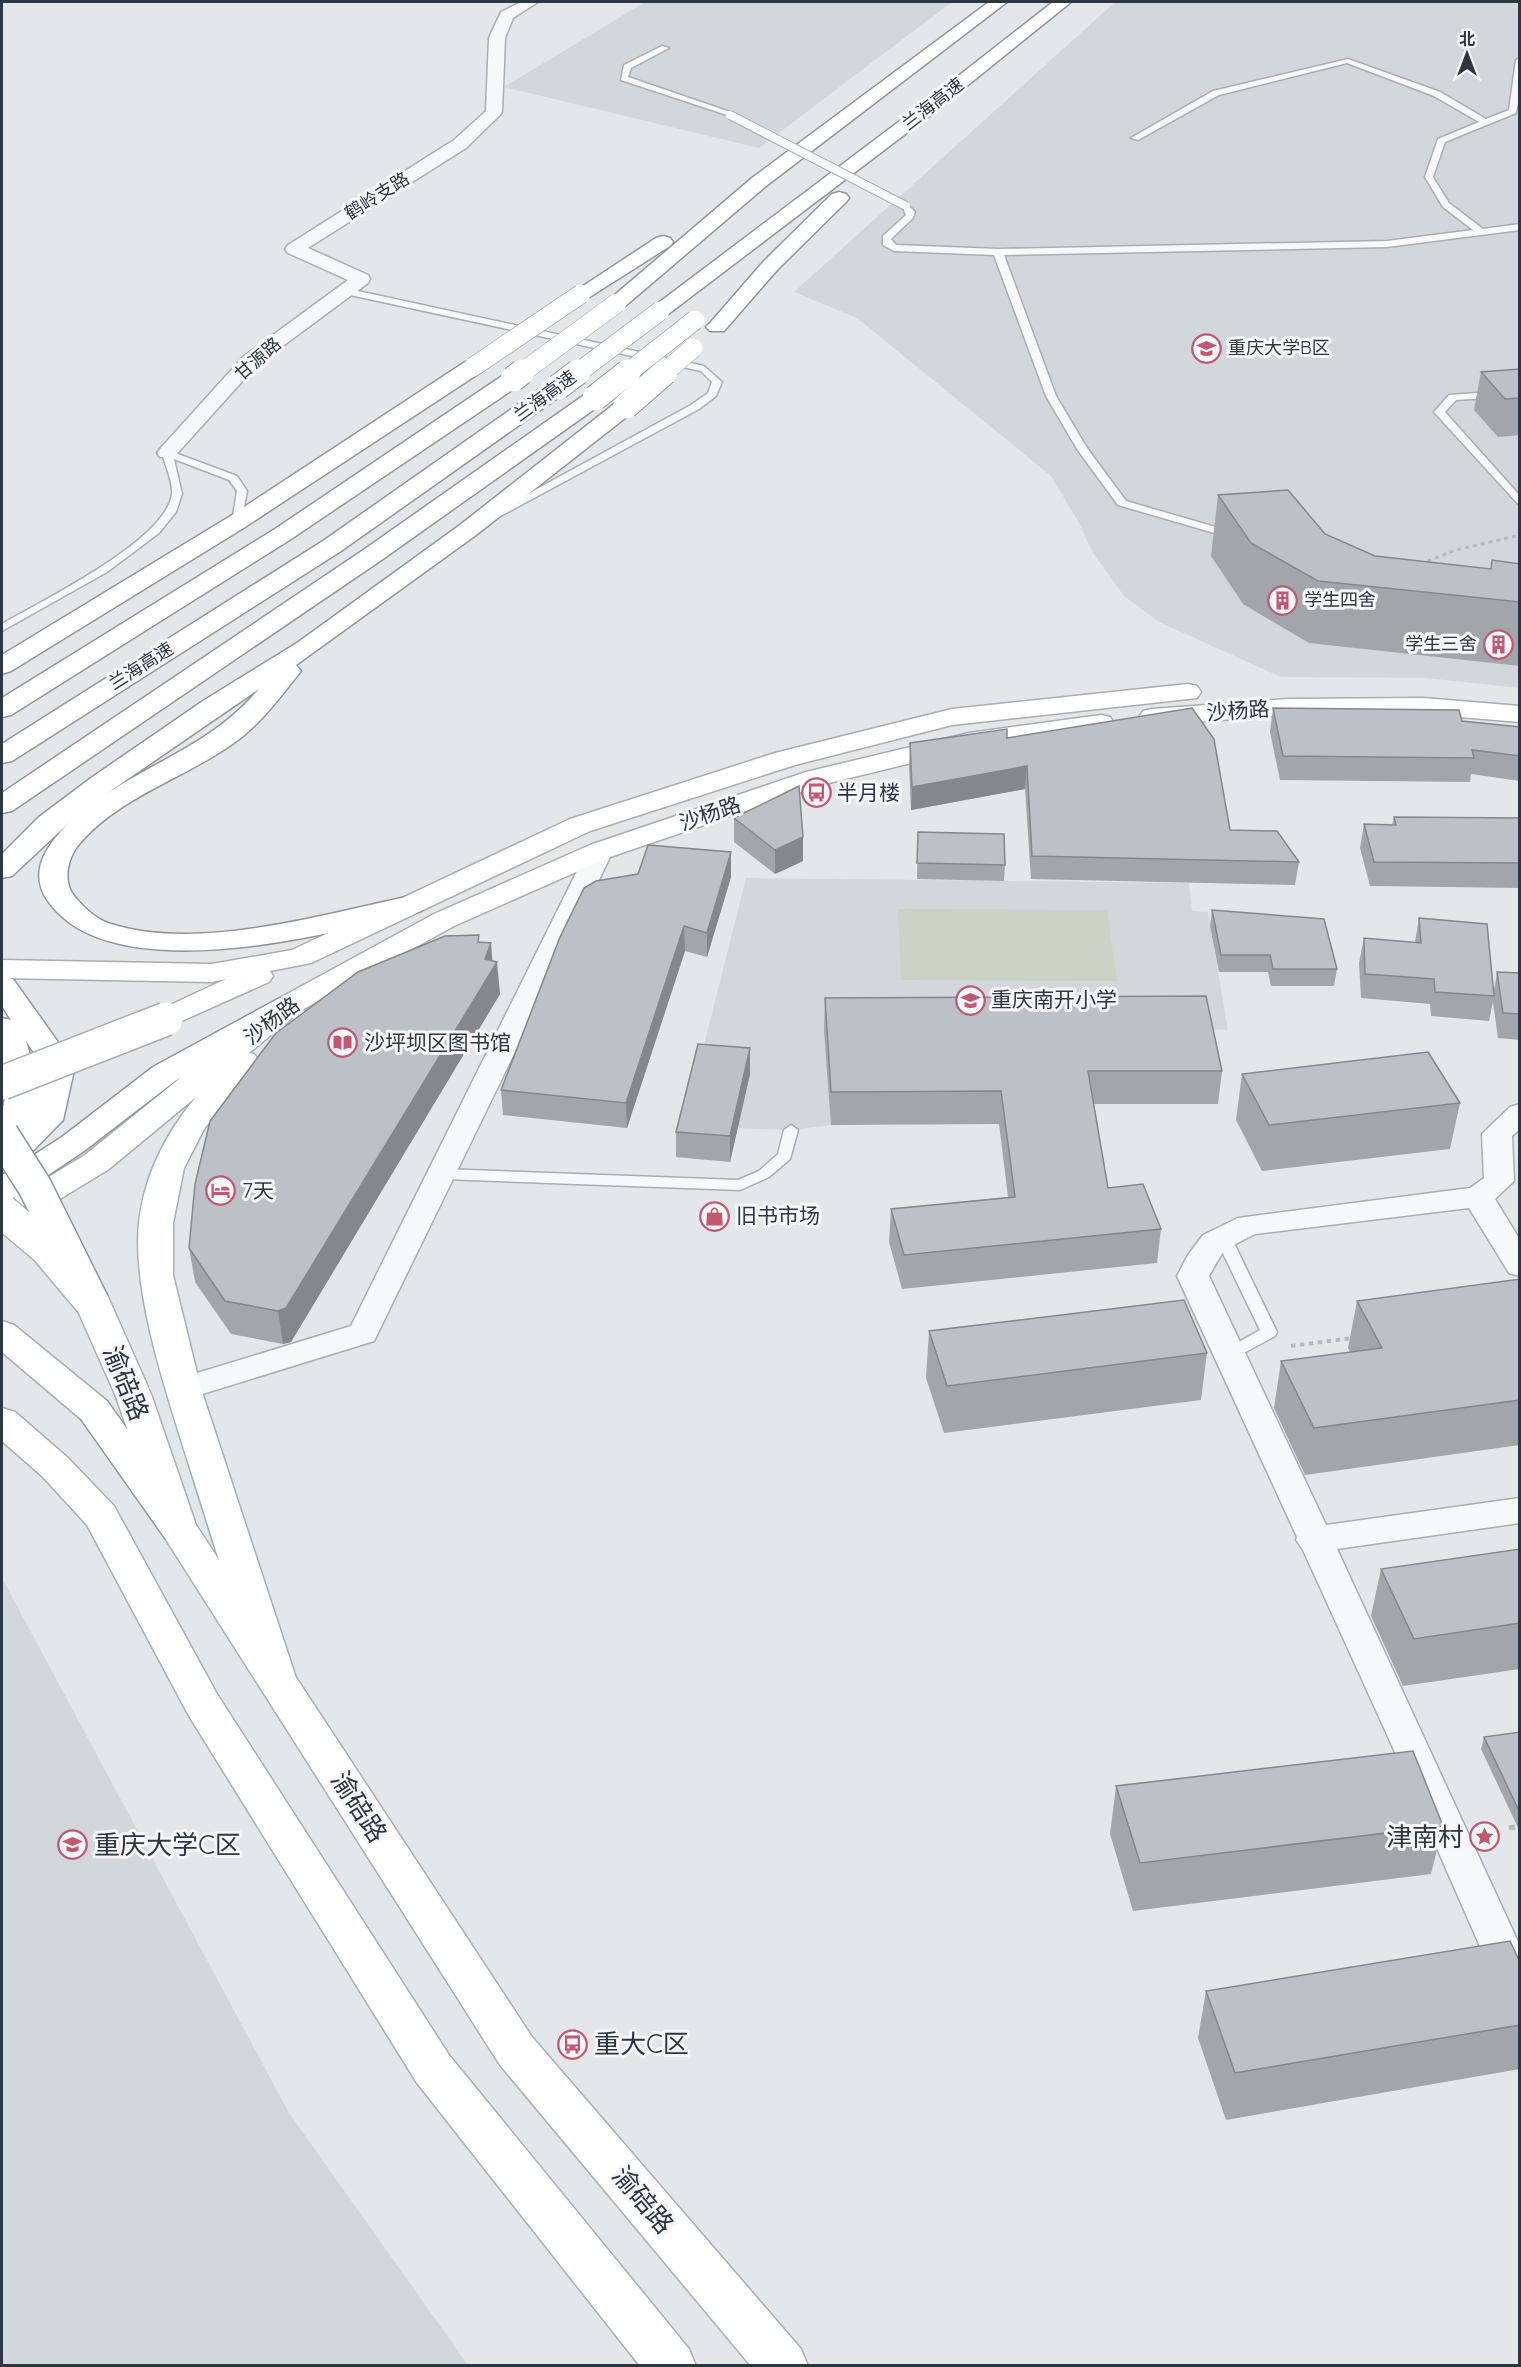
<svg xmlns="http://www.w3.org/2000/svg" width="1521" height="2367" font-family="Quicksand,'Noto Sans SC',sans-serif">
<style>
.built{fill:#d2d7dc}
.green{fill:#cbd3c6}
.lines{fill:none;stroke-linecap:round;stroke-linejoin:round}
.lane-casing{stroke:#a9aeb4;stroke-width:3}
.street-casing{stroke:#a9aeb4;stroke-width:3}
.secondary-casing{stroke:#a9aeb4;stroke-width:3}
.primary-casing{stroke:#a5adb5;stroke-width:3}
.highway-casing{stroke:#8d96a0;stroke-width:3}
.path-far1{stroke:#b6babe;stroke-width:4;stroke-dasharray:4.5 4.5;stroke-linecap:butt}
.path{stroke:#b6babe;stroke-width:5;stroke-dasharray:6 6;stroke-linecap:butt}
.lane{fill:#f6f8f9;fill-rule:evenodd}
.street{fill:#f6f8f9;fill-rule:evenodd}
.secondary{fill:#fff;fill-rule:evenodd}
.primary{fill:#fff;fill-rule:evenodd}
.highway{fill:#fff;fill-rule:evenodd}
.lane-bridge-casing{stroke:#a9aeb4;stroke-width:10;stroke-linecap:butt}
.secondary-bridge-casing{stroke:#a9aeb4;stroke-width:36;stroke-linecap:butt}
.primary-bridge-casing{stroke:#a5adb5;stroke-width:36;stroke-linecap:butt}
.highway-bridge-far2-casing{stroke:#8d96a0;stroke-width:20;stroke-linecap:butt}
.highway-bridge-far1-casing{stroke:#8d96a0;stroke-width:27;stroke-linecap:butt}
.highway-bridge-casing{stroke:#8d96a0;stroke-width:36;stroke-linecap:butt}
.path-bridge{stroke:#b6babe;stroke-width:3;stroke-dasharray:4 4;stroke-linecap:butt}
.lane-bridge{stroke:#f6f8f9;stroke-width:8}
.secondary-bridge{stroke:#fff;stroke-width:33}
.primary-bridge{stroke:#fff;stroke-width:33}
.highway-bridge-far2{stroke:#fff;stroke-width:19}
.highway-bridge-far1{stroke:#fff;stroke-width:25}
.highway-bridge{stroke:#fff;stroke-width:33}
.wall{fill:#a2a6ab}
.shaded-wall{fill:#84878b}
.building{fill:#bcc1c7;stroke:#84878b;stroke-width:1.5}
.labels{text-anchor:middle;stroke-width:6;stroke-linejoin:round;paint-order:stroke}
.far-street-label{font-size:18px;fill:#2d3641;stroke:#f4f6f8}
.far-poi-label{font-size:18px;fill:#2d3641;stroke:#f4f6f8;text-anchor:start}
.street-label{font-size:21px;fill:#2d3641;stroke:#f4f6f8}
.poi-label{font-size:21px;fill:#2d3641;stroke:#f4f6f8;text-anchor:start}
.near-street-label{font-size:26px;fill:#2d3641;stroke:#f4f6f8}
.near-poi-label{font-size:26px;fill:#2d3641;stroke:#f4f6f8;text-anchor:start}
</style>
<rect width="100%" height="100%" fill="#e4e7ea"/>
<g class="built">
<polygon points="645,2 952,2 759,148 504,87"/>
<polygon points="1115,2 1519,2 1519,688 1426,678 1281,677 1159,622 1124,596 1093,553 1078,521 1051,476 857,318 794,292"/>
<polygon points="746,878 1189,883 1192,911 1208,912 1228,1030 1202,1029 1001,1104 791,1130 738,1128 730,1162 676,1157"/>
<polygon points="2,1578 289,2113 468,2365 2,2365"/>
</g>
<polygon class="green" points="898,909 1107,910 1117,981 901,980"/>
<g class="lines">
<defs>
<g id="lane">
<polygon points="662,46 669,48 631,68 628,77 733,113 733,117 621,80 624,65"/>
<polygon points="1520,58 1520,93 1516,113 1445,142 1433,177 1449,203 1483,229 1520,224 1520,230 1387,247 1004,255 1056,396 1087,448 1126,501 1236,533 1236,537 1228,537 1118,505 1077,449 1046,396 994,255 894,251 883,245 883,236 906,215 902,206 906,203 915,212 913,218 891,239 896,245 998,249 1387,241 1473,230 1443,207 1425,177 1438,139 1479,122 1434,96 1347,63 1219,95 1138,140 1131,138 1213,91 1348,59 1440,92 1486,119 1509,110 1516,60"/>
<polygon points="344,288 704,366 722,382 716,396 699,409 495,519 490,516 491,514 691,405 708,393 712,382 701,371 341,293 341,289"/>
<polygon points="1520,390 1520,396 1456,400 1445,412 1520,496 1520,506 1434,412 1449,395"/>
<path d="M167,450L237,476L247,491L241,524L232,522L237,491L229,480L174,459L182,494L176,512L159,533L107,572L2,631V624C41,601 166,541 172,494C173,481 165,465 162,453Z"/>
<polygon points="791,1125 798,1130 790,1159 769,1177 740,1190 443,1179 436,1174 443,1169 738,1180 759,1171 778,1154 784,1130"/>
<polygon points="1223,1232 1231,1237 1277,1332 1275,1336 1229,1361 1223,1359 1221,1355 1223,1351 1260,1330 1215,1237"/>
</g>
<g id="street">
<polygon points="521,2 538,2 513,18 505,38 502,112 500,115 466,148 308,248 368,275 370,279 368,283 257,365 174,457 160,457 157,453 160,449 243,357 348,280 288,253 285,249 288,245 454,140 486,111 489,38 501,12"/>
<polygon points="600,843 609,846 613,851 374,1341 183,1400 171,1397 167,1389 171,1381 351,1326 587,851 591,846"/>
<polygon points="1520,1104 1520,1129 1512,1136 1514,1181 1495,1199 1520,1240 1520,1276 1509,1273 1469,1208 1255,1234 1224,1250 1209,1276 1326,1525 1520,1498 1520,1523 1337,1549 1520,1946 1520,2009 1506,2004 1500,1992 1389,1739 1303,1550 1296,1540 1297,1537 1177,1276 1188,1255 1203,1235 1238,1218 1470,1188 1484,1178 1482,1134 1510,1107"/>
</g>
<g id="secondary">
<polygon points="133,1381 146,1385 151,1394 196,1525 532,2037 801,2349 808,2366 751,2366 500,2065 165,1538 115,1394 120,1385"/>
<polygon points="2,1408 15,1412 68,1458 114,1506 217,1694 449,2055 689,2349 696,2366 640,2366 417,2083 189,1716 87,1525 42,1476 2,1441"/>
</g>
<g id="primary">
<polygon points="1188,684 1197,686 1201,692 1197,698 952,725 795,765 590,831 311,963 270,971 273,976 269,982 166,1028 155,1026 151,1019 155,1012 226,979 212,982 2,978 2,960 212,964 292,950 570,819 775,753 952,709"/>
<polygon points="1423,698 1520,706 1520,722 1423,714 1288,715 1152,725 1143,723 1139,717 1143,711 1152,709 1288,699"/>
<path d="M1101,715L1110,717L1114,723L1110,729L969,749L825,784L610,857L454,926L300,1011L249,1053L254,1054L259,1061L204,1129L184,1168L173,1223V1275L201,1389L296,1678L290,1689L276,1694L262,1689L256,1678C233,1606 211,1534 188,1462C167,1394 132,1294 139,1223C144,1176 166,1133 196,1097L109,1169L14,1227L2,1230V1205L85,1155L278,999L434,914L590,845L806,772L969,733Z"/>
<polygon points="2,1321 14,1325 107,1401 112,1410 107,1419 94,1423 81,1419 2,1352"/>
</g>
<g id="highway">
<polygon points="989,2 1007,2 766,186 624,307 610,307 607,303 610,299 752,178"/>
<polygon points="1053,2 1071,2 937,110 667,315 653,315 650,311 653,307 925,102"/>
<polygon points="839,192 846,194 849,198 846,202 778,269 724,331 710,331 706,327 710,323 764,261 832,194"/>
<polygon points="663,236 670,238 673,242 670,246 588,298 574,298 571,294 656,238"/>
<polygon points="473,361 481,362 484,367 481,372 245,527 11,671 2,674 2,655 229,517 465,362"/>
<polygon points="513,372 521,374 524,379 521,384 291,539 11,715 2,717 2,698 275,529 505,374"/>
<polygon points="558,380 566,382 569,387 566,392 341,551 12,761 2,763 2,744 323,541 550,382"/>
<polygon points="595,391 603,393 606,398 603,403 380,561 12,811 2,813 2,793 362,551 587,393"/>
<path d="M626,399L634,401L637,406L634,411L476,535L296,665L301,671L297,676C277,701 258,727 231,745C182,779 120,797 80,843C67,858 62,882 75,897C84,908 97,920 111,924C199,952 323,914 411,896L421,899L426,905L421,911C331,934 111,992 48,901C26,870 50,841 73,819L12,876L2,878V854L39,817L91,778L203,701L297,643L460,525L618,401ZM259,689C215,741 161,758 106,794Z"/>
<path d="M2,976L13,979L75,1066L63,1120L20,1164L62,1137L153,1067L278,999L289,996L300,999L304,1005L300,1011L175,1081L84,1151L14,1198L2,1201V1175L9,1171L2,1172V1144L5,1141L2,1142V1111L7,1090L2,1060V1018L11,1020L2,1006ZM26,1041L43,1066L39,1087Z"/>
<polygon points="94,1397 107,1401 191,1518 197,1528 191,1538 178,1542 165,1538 81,1419 76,1410 81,1401"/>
</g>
</defs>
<use href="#lane" class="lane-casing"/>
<use href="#street" class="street-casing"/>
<use href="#secondary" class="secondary-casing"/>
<use href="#primary" class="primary-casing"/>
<use href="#highway" class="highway-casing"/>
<polyline class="path-far1" points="1291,1346 1352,1338"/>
<polyline class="path" points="1509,1828 1520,1826"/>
<use href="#lane" class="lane"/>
<use href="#street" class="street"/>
<use href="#secondary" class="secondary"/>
<use href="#primary" class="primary"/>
<use href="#highway" class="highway"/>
<defs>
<polyline id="lane-bridge" points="730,115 906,206"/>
<polyline id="secondary-bridge" points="2,1211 46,1248 93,1304 133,1394"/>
<polyline id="primary-bridge" points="2,1083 166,1019"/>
<g id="highway-bridge-far2">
<polyline points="473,367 581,294"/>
<polyline points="520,374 617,303"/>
<polyline points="576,374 660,311"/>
<polyline points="626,374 695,320"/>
<polyline points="663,374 693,348"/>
</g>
<g id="highway-bridge-far1">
<polyline points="513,379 522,372"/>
<polyline points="558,387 578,372"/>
<polyline points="595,398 628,372"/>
<polyline points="626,406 665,372"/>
</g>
<polyline id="highway-bridge" points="2,1135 35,1187 93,1304"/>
</defs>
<use href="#lane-bridge" class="lane-bridge-casing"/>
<use href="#secondary-bridge" class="secondary-bridge-casing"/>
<use href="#primary-bridge" class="primary-bridge-casing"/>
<use href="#highway-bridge-far2" class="highway-bridge-far2-casing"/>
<use href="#highway-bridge-far1" class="highway-bridge-far1-casing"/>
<use href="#highway-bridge" class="highway-bridge-casing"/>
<polyline class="path-bridge" points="1420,564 1456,550 1520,535"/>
<use href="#lane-bridge" class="lane-bridge"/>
<use href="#secondary-bridge" class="secondary-bridge"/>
<use href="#primary-bridge" class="primary-bridge"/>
<use href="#highway-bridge-far2" class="highway-bridge-far2"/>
<use href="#highway-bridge-far1" class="highway-bridge-far1"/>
<use href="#highway-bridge" class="highway-bridge"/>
</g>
<g class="wall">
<polygon points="1520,369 1520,435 1498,437 1474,410 1481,372"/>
<polygon points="1218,495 1325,534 1375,556 1490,569 1520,564 1520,666 1309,643 1243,604 1211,556"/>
<polygon points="1273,708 1462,721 1520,727 1520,781 1471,774 1470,782 1280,780 1270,732"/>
<polygon points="1007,738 1230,830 1299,862 1295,885 1031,879 1025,789 911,810 909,766 910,743"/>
<polygon points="1394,817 1520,818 1520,888 1370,886 1360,848 1364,824 1392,825"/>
<polygon points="734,818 803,861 775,874 734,842"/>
<polygon points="918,832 1005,865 1004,881 917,879"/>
<polygon points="731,877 707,957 685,951 627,1128 503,1115 501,1090"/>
<polygon points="1212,910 1337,969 1334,986 1271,986 1268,972 1219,972 1210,926"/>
<polygon points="1419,918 1494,990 1497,972 1520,973 1520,1040 1498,1038 1493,1002 1489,1021 1431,1016 1430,1004 1361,998 1359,963 1364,938 1415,942"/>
<polygon points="480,942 492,961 500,994 291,1342 283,1344 231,1334 195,1282 189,1248"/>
<polygon points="825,998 1222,1071 1218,1104 1094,1104 1108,1188 1161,1229 1157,1263 902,1289 889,1242 891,1209 1008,1197 999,1124 831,1125 824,1030"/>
<polygon points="750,1048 750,1074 730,1162 676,1157 676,1132"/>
<polygon points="1242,1074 1460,1103 1450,1149 1262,1171 1236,1120"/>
<polygon points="1520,1279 1520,1445 1305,1475 1274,1408 1281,1361 1350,1352 1348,1348 1357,1301"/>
<polygon points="929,1331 1207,1353 1201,1400 944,1433 926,1378"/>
<polygon points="1520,1549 1520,1669 1403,1686 1371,1616 1381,1569"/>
<polygon points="1520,1732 1520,1832 1481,1749 1484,1737"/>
<polygon points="1116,1786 1443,1826 1431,1874 1133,1911 1110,1834"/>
<polygon points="1518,1958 1520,1958 1520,2069 1226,2120 1198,2038 1206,1991"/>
</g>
<g class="shaded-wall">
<polygon points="1027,766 1025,789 911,810 912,787"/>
<polygon points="803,837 803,861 775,874 775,850"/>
<polygon points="731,852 731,877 707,957 707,933"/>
<polygon points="684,926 685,951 627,1128 626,1103"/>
<polygon points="491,943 493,969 497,962 500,994 291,1342 283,1344 278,1311"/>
<polygon points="750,1048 750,1074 730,1162 730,1136"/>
</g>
<g class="building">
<polygon points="1520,369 1520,398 1505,399 1481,372"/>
<polygon points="1288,490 1325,534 1375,556 1491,569 1492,560 1520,564 1520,602 1318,581 1251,543 1218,495"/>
<polygon points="1192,708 1214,739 1230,830 1277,831 1299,862 1032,856 1027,766 912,787 910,743 1007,729 1007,738"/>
<polygon points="1273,708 1459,710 1462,721 1520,727 1520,756 1472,750 1474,758 1283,756"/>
<polygon points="799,786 803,837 775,850 734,818"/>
<polygon points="1394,817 1520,818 1520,863 1374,862 1364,824 1396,825"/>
<polygon points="918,832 1004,834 1005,865 917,863"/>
<polygon points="648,845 731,852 707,933 684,926 626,1103 501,1090 560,937 584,888 596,881 638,874"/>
<polygon points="1212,910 1324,919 1337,969 1273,969 1270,955 1221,955"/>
<polygon points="1419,918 1487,924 1494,996 1435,992 1434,979 1365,974 1364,938 1421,943"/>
<polygon points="479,935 478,942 491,943 485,959 497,962 286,1308 278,1311 225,1301 189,1248 195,1184 210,1121 276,1033 358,972 445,936"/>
<polygon points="1497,972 1520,973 1520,1014 1503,1013"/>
<polygon points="1206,996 1222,1071 1088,1071 1108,1188 1143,1184 1161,1229 904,1255 891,1209 1015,1197 1001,1091 831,1092 825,998"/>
<polygon points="698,1044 750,1048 730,1136 676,1132"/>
<polygon points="1428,1052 1460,1103 1269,1125 1242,1074"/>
<polygon points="1520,1279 1520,1400 1314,1428 1281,1361 1382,1348 1357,1301"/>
<polygon points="1184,1300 1207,1353 947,1386 929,1331"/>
<polygon points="1520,1549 1520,1623 1414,1639 1381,1569"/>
<polygon points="1520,1732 1520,1813 1484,1737"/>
<polygon points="1413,1751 1443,1826 1140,1863 1116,1786"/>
<polygon points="1510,1941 1518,1958 1520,1958 1520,2025 1235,2073 1206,1991"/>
</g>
<defs>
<symbol id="university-ring" viewBox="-11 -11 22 22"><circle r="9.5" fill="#f4f6f8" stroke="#c15871" stroke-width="1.5"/><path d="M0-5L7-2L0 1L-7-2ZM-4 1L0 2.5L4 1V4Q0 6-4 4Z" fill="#c15871"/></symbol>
<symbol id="building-ring" viewBox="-11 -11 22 22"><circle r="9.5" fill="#f4f6f8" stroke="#c15871" stroke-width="1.5"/><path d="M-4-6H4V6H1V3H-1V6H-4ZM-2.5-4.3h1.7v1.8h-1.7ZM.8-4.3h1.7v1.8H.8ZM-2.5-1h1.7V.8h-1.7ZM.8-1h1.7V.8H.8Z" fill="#c15871"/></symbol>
<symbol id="bus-ring" viewBox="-11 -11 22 22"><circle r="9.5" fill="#f4f6f8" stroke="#c15871" stroke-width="1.5"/><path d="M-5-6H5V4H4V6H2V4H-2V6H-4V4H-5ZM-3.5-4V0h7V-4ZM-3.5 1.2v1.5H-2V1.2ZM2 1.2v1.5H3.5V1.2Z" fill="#c15871"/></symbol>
<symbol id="school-ring" viewBox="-11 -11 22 22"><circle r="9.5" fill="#f4f6f8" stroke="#c15871" stroke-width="1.5"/><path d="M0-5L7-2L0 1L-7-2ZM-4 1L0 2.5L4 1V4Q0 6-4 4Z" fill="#c15871"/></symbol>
<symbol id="library-ring" viewBox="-11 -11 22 22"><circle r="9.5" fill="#f4f6f8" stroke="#c15871" stroke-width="1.5"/><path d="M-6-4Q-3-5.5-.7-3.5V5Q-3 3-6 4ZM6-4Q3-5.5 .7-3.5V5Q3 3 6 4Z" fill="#c15871"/></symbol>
<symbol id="hotel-ring" viewBox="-11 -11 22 22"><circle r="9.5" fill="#f4f6f8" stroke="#c15871" stroke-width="1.5"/><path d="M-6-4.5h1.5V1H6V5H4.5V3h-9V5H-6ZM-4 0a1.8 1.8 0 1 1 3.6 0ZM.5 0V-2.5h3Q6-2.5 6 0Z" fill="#c15871"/></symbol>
<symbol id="shop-ring" viewBox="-11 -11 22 22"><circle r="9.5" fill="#f4f6f8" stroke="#c15871" stroke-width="1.5"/><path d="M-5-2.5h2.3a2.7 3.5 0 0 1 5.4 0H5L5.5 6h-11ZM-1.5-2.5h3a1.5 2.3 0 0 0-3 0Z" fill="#c15871"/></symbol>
<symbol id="sight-ring" viewBox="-11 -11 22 22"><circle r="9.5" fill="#f4f6f8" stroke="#c15871" stroke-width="1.5"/><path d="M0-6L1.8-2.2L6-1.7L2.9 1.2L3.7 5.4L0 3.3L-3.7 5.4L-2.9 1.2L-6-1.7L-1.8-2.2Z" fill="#c15871"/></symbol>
</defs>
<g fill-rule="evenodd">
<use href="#university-ring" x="1190" y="332" width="33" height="33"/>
<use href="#building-ring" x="1266" y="584" width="33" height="33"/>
<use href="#building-ring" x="1482" y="628" width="33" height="33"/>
<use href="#bus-ring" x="800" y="776" width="33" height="33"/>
<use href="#school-ring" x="954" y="984" width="33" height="33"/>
<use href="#library-ring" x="326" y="1026" width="33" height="33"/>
<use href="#hotel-ring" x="204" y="1174" width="33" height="33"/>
<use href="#shop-ring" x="698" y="1200" width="33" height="33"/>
<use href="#sight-ring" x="1468" y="1820" width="33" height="33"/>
<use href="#university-ring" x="56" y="1828" width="33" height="33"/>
<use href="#bus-ring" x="556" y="2028" width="33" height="33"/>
</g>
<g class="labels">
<g class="far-street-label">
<text transform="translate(933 104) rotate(-38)" y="6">兰海高速</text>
<text transform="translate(377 196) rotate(-32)" y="6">鹤岭支路</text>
<text transform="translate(258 359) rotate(-41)" y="6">甘源路</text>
<text transform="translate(545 396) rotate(-36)" y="6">兰海高速</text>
<text transform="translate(141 666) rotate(-32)" y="6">兰海高速</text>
</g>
<g class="far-poi-label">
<text x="1228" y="354">重庆大学B区</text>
<text x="1304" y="606">学生四舍</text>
<text x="1477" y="650" text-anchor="end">学生三舍</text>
</g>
<g class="street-label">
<text transform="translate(1238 711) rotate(-4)" y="7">沙杨路</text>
<text transform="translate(710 814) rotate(-19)" y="7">沙杨路</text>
<text transform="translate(272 1021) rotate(-37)" y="7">沙杨路</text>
</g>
<g class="poi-label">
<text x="837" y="800">半月楼</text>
<text x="991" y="1007">重庆南开小学</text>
<text x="364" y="1050">沙坪坝区图书馆</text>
<text x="242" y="1198">7天</text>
<text x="736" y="1223">旧书市场</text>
</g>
<g class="near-street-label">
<text transform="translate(126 1383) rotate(68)" y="9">渝碚路</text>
<text transform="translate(359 1807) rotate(57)" y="9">渝碚路</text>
<text transform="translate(643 2200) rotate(50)" y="9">渝碚路</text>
</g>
<g class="near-poi-label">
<text x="1464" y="1846" text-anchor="end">津南村</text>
<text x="94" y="1854">重庆大学C区</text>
<text x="594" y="2053">重大C区</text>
</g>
</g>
<rect width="1521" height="2367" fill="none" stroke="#2d3641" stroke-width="6"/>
<g transform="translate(1467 54)" stroke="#f4f6f8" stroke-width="4.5" paint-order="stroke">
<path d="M0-4.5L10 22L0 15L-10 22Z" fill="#2d3641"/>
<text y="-9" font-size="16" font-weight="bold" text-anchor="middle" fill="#2d3641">北</text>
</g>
</svg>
